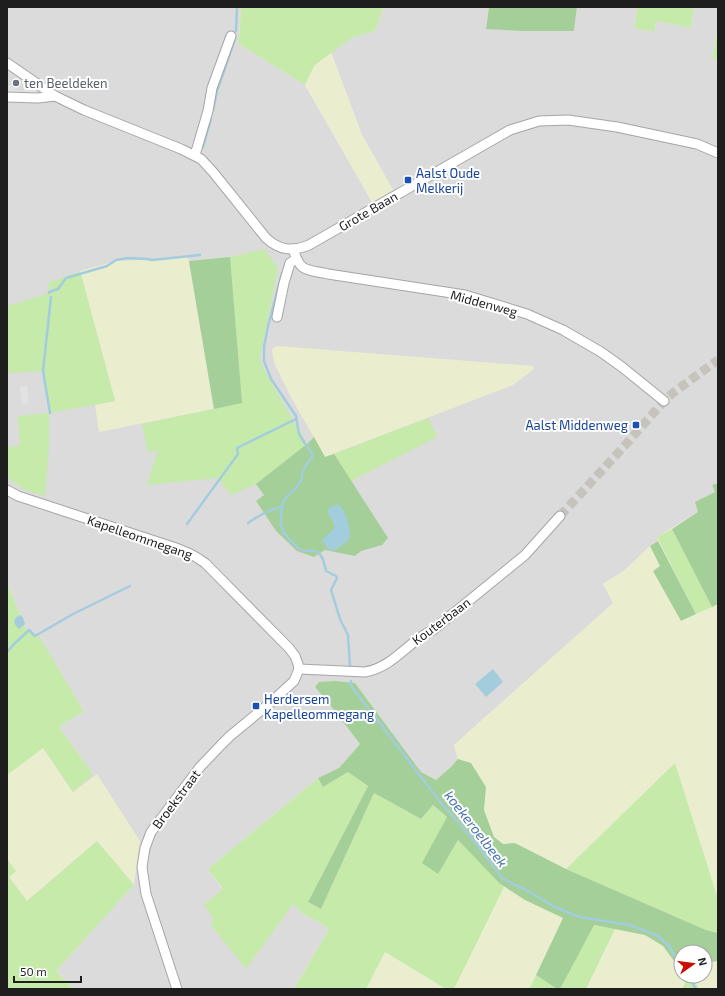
<svg xmlns="http://www.w3.org/2000/svg" width="725" height="996" font-family="'Exo 2',sans-serif">
<style>
.residential{fill:#dcdbdb}
.farmland{fill:#eaeecf}
.grass{fill:#c5eaa9}
.forest{fill:#a5cf98}
.parking{fill:#e2e2e2}
.water{fill:#a3cddd}
.lines{fill:none;stroke-linecap:round;stroke-linejoin:round}
.stream{stroke:#a3cddd;stroke-width:2.5}
.minor-tunnel{stroke:#c5c3bc;stroke-width:9;stroke-dasharray:9 4.5;stroke-linecap:butt}
.minor-casing{stroke:#a5a5a5;stroke-width:11}
.minor{stroke:#fff;stroke-width:9}
.worship-dot{fill:#6b7280;stroke:#fff;stroke-width:1.5}
.transit-dot{fill:#1a4fb4;stroke:#fff;stroke-width:1.5}
.labels{text-anchor:middle;stroke-width:4;stroke-linejoin:round;paint-order:stroke}
.worship-label{font-size:13px;fill:#5b616d;stroke:#fff;text-anchor:start}
.transit-label{font-size:13px;fill:#164399;stroke:#fff;text-anchor:start}
.street-label{font-size:13px;fill:#1e1e1e;stroke:#fff}
.water-label{font-size:14px;font-style:italic;fill:#4976af;stroke:#fff}
</style>
<rect width="100%" height="100%" fill="#efece4"/>
<polygon class="residential" points="7,7 241,7 239,39 237,43 305,85 372,202 393,190 362,135 331,52 352,38 375,31 384,7 489,7 486,28 522,31 574,31 577,7 637,7 635,29 655,31 656,21 691,28 694,7 718,7 718,30 712,58 718,60 718,483 712,485 716,492 698,512 657,537 658,541 650,546 624,571 603,584 614,603 454,745 458,759 451,767 436,780 421,772 355,683 315,687 327,701 360,744 339,768 318,778 208,869 223,890 214,919 210,924 293,904 303,914 315,920 329,929 294,989 74,989 56,971 134,885 97,842 27,901 16,871 7,859 7,775 93,774 59,727 84,711 40,639 26,630 7,582"/>
<g class="farmland">
<polygon points="331,52 362,135 393,190 372,202 305,85 314,66"/>
<polygon points="188,256 214,409 99,432 95,405 115,401 80,271 116,261 143,260"/>
<polygon points="278,346 533,366 534,369 513,385 325,457 292,399 275,365 272,352 273,348"/>
<polygon points="650,546 660,566 653,570 681,621 718,604 718,899 675,763 566,869 515,843 503,844 494,837 484,810 486,787 471,763 458,759 454,745 613,603 603,584 624,571"/>
<polygon points="43,748 73,792 97,774 140,841 134,885 97,842 27,901 9,877 16,871 7,859 7,775"/>
<polygon points="504,887 525,900 563,918 529,989 454,989"/>
<polygon points="615,929 645,935 663,946 677,965 681,972 681,976 683,976 686,981 682,989 586,989"/>
<polygon points="385,952 446,989 366,989"/>
<polygon points="718,961 718,989 699,989 692,976 705,976 705,963"/>
</g>
<g class="grass">
<polygon points="241,7 384,7 375,31 352,38 320,61 314,66 305,85 237,43 239,39"/>
<polygon points="637,7 694,7 691,28 656,21 655,31 635,29"/>
<polygon points="718,30 718,60 712,58"/>
<polygon points="264,249 278,268 260,357 261,363 269,379 307,444 256,484 231,495 218,478 147,485 158,450 148,452 142,424 242,403 230,257"/>
<polygon points="80,271 115,401 49,413 49,448 45,496 25,490 7,477 7,447 20,446 18,416 49,413 43,371 7,373 7,306 50,293 48,283"/>
<polygon points="428,418 437,437 351,481 334,454"/>
<polygon points="672,529 712,607 696,614 657,537"/>
<polygon points="7,582 26,630 40,638 84,711 59,727 93,774 73,792 43,748 7,775"/>
<polygon points="675,763 718,899 718,933 706,930 566,869"/>
<polygon points="348,772 368,786 308,902 321,909 374,793 421,819 433,805 447,817 423,863 438,873 458,840 499,883 504,887 454,989 446,989 385,952 366,989 294,989 329,929 315,920 303,914 293,904 246,969 210,924 214,919 204,905 223,889 208,869 318,778 323,787"/>
<polygon points="97,841 134,885 56,971 74,989 7,989 7,859 16,871 9,877 27,901"/>
<polygon points="593,925 615,929 586,989 560,989"/>
<polygon points="536,975 557,989 529,989"/>
<polygon points="684,976 692,976 699,989 682,989 686,981"/>
</g>
<g class="forest">
<polygon points="489,7 577,7 574,31 522,31 486,29"/>
<polygon points="230,257 242,403 214,409 189,261"/>
<polygon points="314,437 325,457 334,454 388,538 382,545 361,551 355,556 325,550 314,557 308,555 297,551 276,531 256,501 264,495 256,484 307,444"/>
<polygon points="718,483 718,604 712,607 672,529 698,512 695,502 715,492 712,485"/>
<polygon points="658,541 696,614 681,621 653,571 660,566 650,546"/>
<polygon points="335,681 355,683 421,772 436,780 451,767 458,759 471,763 486,787 484,810 494,837 503,844 515,843 566,869 706,930 718,933 718,961 705,963 705,952 681,952 681,965 677,965 663,946 645,935 594,925 560,989 557,989 536,975 563,918 525,900 499,883 458,840 438,874 422,863 447,817 433,805 421,819 374,793 321,909 308,902 368,786 348,772 323,787 318,778 339,768 360,744 327,701 315,687 319,682"/>
</g>
<g class="parking">
<polygon points="7,84 21,92 25,89 27,84 39,94 7,92"/>
<polygon points="27,386 29,403 22,404 20,387"/>
</g>
<g class="water">
<path d="M337,504C345,508 352,530 349,538C347,543 343,544 340,547C337,549 335,551 331,550C328,550 325,544 323,542L322,540L334,529C336,523 330,518 328,512L329,508Z"/>
<path d="M21,615L23,618L25,624L19,629L18,628L14,623C15,618 15,617 21,615Z"/>
<polygon points="493,669 503,682 486,697 475,684"/>
</g>
<g class="lines">
<g class="stream">
<polyline points="236,31 237,7"/>
<polyline points="213,110 217,91 235,39"/>
<polyline points="203,147 211,119"/>
<path d="M282,273L268,326L264,347V361L271,379L296,416L299,434L312,454L313,456C310,460 304,467 303,471C302,474 302,477 301,480C298,489 288,493 284,501C281,506 280,523 282,528C283,534 295,546 300,549C304,551 307,551 312,551C322,550 324,563 326,571L336,576L337,578L331,590L340,619L348,635L350,666"/>
<polyline points="49,293 49,292 58,289 66,278 107,266 116,260 128,258 147,259 152,260 200,255"/>
<polyline points="50,413 43,371 51,297"/>
<path d="M248,523C259,515 268,510 281,507"/>
<polyline points="187,524 238,454 237,448 296,419"/>
<polyline points="7,652 14,644 29,630 35,636 73,614 130,586"/>
<polyline points="351,681 351,686 441,803 472,838 503,879 530,892 553,906 579,917 630,925 658,936 669,946 681,966"/>
<polyline points="688,976 696,989"/>
</g>
<polyline class="minor-tunnel" points="560,516 628,442 664,401 674,392 718,360"/>
<defs>
<g id="minor">
<path d="M7,63L55,96L84,110L181,149L201,159L213,172L266,238C279,250 292,252 309,245L510,130L539,121L568,120L617,127L697,144L718,153"/>
<polyline points="7,97 38,98 55,96"/>
<polyline points="195,155 208,111 212,88 231,36"/>
<path d="M293,249C301,273 305,269 328,274L465,295L527,314L563,330L601,352L622,367L664,401"/>
<polyline points="277,317 284,283 290,263 296,259"/>
<path d="M7,490L18,496L167,545C181,549 193,554 205,563L289,648L295,656L298,664L299,669L294,681L270,703L230,736L221,745L200,767L151,832L145,848L142,867L146,894L177,989"/>
<path d="M299,669L365,672C394,667 408,641 433,630L525,555L560,516"/>
</g>
</defs>
<use href="#minor" class="minor-casing"/>
<use href="#minor" class="minor"/>
</g>
<circle class="worship-dot" cx="16" cy="83" r="4"/>
<g class="transit-dot">
<rect x="404" y="176" width="8" height="8" rx="2"/>
<rect x="632" y="421" width="8" height="8" rx="2"/>
<rect x="252" y="702" width="8" height="8" rx="2"/>
</g>
<g class="labels">
<g class="worship-label">
<text x="24" y="88">ten Beeldeken</text>
</g>
<g class="transit-label">
<text x="416" y="178">Aalst Oude<tspan x="416" dy="15">Melkerij</tspan></text>
<text x="628" y="430" text-anchor="end">Aalst Middenweg</text>
<text x="264" y="704">Herdersem<tspan x="264" dy="15">Kapelleommegang</tspan></text>
</g>
<g class="street-label">
<text transform="translate(368 211) rotate(-30)" y="5">Grote Baan</text>
<text transform="translate(484 303) rotate(15)" y="5">Middenweg</text>
<text transform="translate(140 537) rotate(19)" y="5">Kapelleommegang</text>
<text transform="translate(441 621) rotate(-37)" y="5">Kouterbaan</text>
<text transform="translate(176 799) rotate(-53)" y="5">Broekstraat</text>
</g>
<g class="water-label">
<text transform="translate(476 829) rotate(52)" y="5">koekeroelbeek</text>
</g>
</g>
<rect width="725" height="996" fill="none" stroke="#1e1e1e" stroke-width="16"/>
<g transform="translate(693 964) rotate(76)"><circle r="19" fill="#ffffff" stroke="#a5a5a5"/>
<path d="M0-3L7 15L0 10L-7 15Z" fill="#cc0c00"/>
<text y="-6" font-size="11" font-weight="bold" text-anchor="middle" fill="#1e1e1e">N</text>
</g>
<path d="M14 976v6h67v-6" fill="none" stroke="#1e1e1e" stroke-width="2"/>
<text x="20" y="976" font-size="12" fill="#1e1e1e" stroke="#ffffff" stroke-width="3" paint-order="stroke">50 m</text>
</svg>
